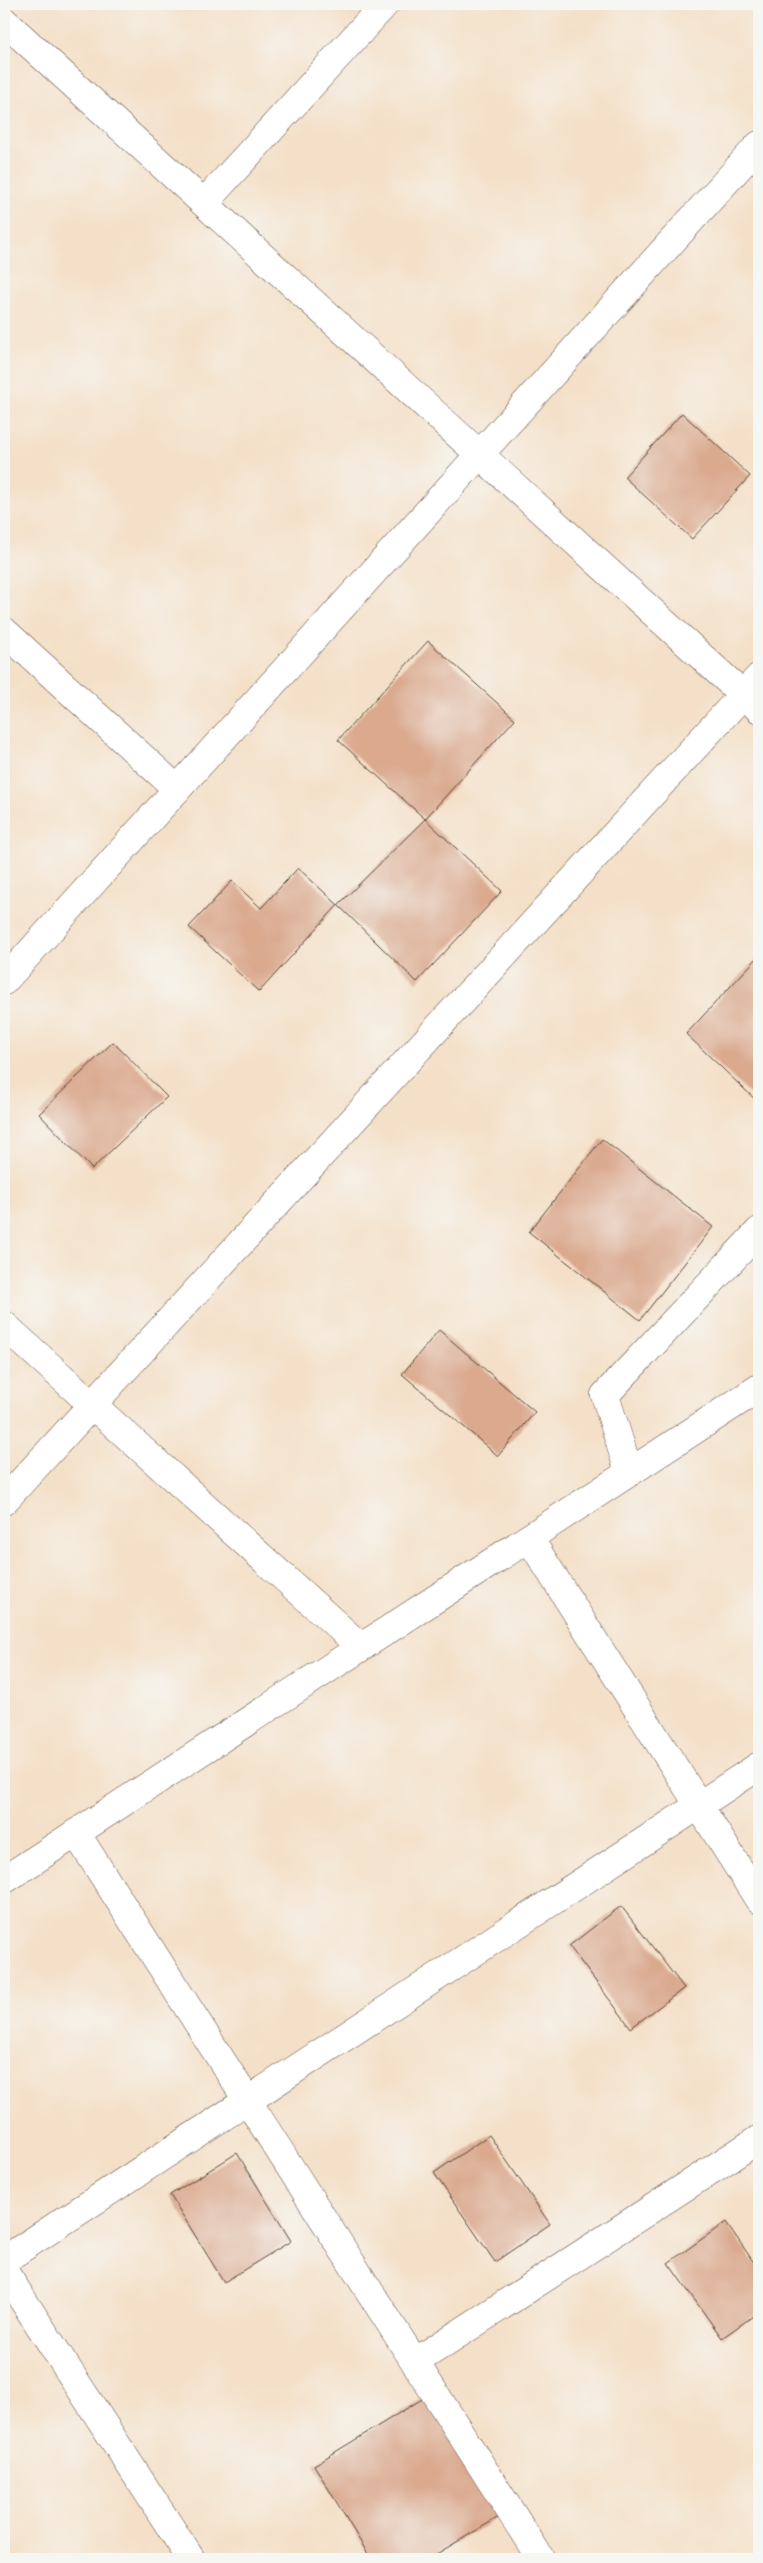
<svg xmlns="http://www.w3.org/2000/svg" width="763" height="2563" font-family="'Gochi Hand',sans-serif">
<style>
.building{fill:#daa98e}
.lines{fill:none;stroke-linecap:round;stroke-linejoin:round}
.minor-casing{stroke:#574538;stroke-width:29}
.minor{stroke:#fff;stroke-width:28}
</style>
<rect width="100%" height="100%" fill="#f6f6f2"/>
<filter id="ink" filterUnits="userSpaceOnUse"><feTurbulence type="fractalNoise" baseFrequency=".02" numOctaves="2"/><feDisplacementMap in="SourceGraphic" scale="10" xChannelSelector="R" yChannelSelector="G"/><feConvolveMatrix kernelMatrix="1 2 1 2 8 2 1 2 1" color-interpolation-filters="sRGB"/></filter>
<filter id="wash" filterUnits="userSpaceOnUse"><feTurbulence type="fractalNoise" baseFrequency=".0096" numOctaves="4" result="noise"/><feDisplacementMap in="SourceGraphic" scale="20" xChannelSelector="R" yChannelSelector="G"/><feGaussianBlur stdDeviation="1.12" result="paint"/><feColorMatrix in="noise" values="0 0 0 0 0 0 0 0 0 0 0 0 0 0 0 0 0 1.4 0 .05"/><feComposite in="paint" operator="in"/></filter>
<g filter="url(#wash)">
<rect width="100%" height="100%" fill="#f4e0c8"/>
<g id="blocks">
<g class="building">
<polygon points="682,413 750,476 692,539 624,477"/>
<polygon points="428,641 515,719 425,819 338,740"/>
<polygon points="425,819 502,891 417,982 338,905"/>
<polygon points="298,868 338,905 259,992 189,927 232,881 261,908"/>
<polygon points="759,956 759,1103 686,1034"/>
<polygon points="113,1042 167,1097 92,1169 39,1114"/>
<polygon points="602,1139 713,1227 640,1320 529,1232"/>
<polygon points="439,1330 535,1412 498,1456 402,1374"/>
<polygon points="621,1906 684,1988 631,2028 569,1946"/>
<polygon points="489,2135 550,2224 495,2262 434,2173"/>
<polygon points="237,2153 291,2241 224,2282 170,2195"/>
<polygon points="726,2222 759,2270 759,2312 722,2338 668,2263"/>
<polygon points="427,2396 499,2517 428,2559 371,2559 314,2465"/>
</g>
</g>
</g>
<g filter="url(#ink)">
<use href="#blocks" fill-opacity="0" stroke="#574538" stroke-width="1"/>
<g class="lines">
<defs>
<g id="minor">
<polyline points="4,21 759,709"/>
<polyline points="204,203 385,4"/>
<polyline points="4,631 177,789"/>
<polyline points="4,981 759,145"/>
<polyline points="4,1325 361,1647"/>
<polyline points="629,1472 605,1395 759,1231"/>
<polyline points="4,1501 759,677"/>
<polyline points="529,1538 759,1900"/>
<polyline points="76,1833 541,2559"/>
<polyline points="4,1880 759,1388"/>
<polyline points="4,2260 759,1766"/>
<polyline points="4,2271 191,2559"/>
<polyline points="415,2362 759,2139"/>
</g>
</defs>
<use href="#minor" class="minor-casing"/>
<use href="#minor" class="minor"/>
</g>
</g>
<rect width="763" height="2563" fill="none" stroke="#f6f6f2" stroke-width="20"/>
</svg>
